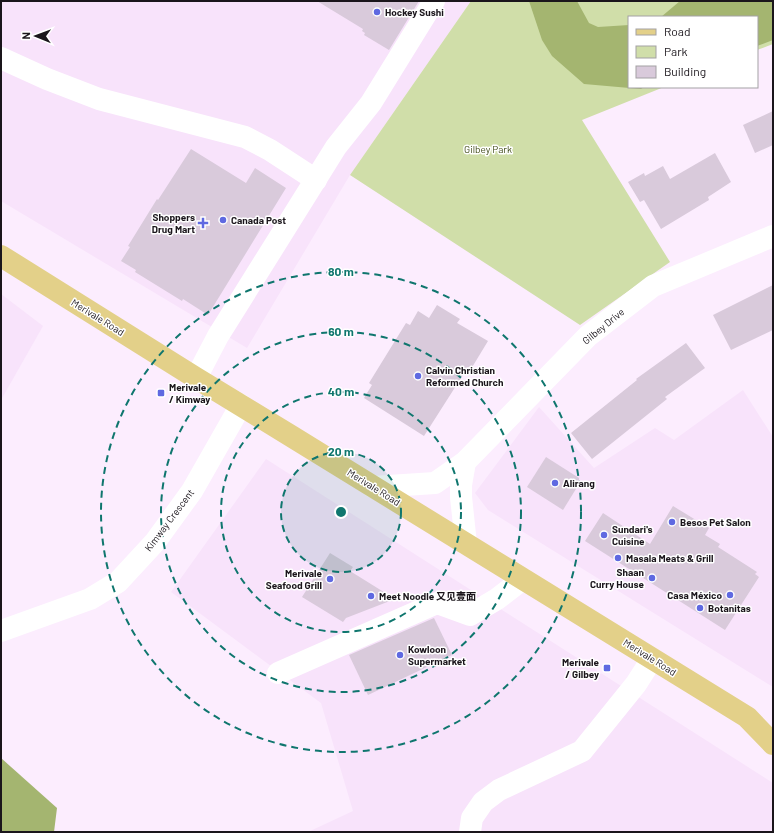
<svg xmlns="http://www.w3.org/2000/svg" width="774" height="833" font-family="Barlow,'Noto Sans SC',sans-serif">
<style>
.built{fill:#f8e3fb}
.green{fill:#d0dea9}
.forest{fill:#a4b570}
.building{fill:#d9cadb}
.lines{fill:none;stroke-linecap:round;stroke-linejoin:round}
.minor{stroke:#fff;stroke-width:22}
.major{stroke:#e3d089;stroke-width:22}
.ring{fill:none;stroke:#0f766e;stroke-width:2;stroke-dasharray:7 5}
.poi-dot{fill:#5f69e1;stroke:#fff;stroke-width:1.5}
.labels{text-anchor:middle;stroke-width:3;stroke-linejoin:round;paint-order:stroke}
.poi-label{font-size:10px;font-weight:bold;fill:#1a151b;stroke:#fff;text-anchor:start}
.park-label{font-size:10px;fill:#3f4917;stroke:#fff}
.street-label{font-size:10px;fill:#1a151b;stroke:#fff}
.centre{fill:#0f766e;stroke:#fff;stroke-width:2}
.ring-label{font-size:12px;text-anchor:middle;font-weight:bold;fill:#0f766e;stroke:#fff;stroke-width:3;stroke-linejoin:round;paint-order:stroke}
</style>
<rect width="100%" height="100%" fill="#fcedfe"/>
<g class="built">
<polygon points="1,1 471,1 350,175 247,348 1,201"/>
<polygon points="1,294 43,326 1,400"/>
<polygon points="743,390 773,437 773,687 488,510 475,493 539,407 594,468 655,428 674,440"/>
<polygon points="266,459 773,783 773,832 308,832 353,811 321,703 171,592"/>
</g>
<polygon class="green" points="471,1 773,1 773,44 757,50 757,17 629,17 629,87 664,87 582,120 670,262 580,325 350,175"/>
<g class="forest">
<polygon points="529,1 577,1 589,23 598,27 629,25 629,87 644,87 641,89 584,84 552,56 542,40"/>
<polygon points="680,1 773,1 773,40 757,46 757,17 661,17"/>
<polygon points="1,758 57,808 54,832 1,832"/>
</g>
<g class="building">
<polygon points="317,1 419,1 389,50 364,35 365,33 362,31 363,29"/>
<polygon points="773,111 773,145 755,153 743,125"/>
<polygon points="191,149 246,183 255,168 286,188 208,315 183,299 182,301 135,272 136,270 121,261 130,247 128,246 157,199 158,200"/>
<polygon points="715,153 731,182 708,197 709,200 661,229 644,200 640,202 628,182 644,173 645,176 663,166 670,179"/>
<polygon points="773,285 773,330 731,350 713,315"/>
<polygon points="437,305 460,319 457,323 488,341 471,369 468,367 424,436 364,398 372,385 369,383 406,323 410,325 418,311 429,318"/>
<polygon points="686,343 705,368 665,397 667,399 592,459 571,433 637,380 636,379"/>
<polygon points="546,457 579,478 579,484 563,510 527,487"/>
<polygon points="673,506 709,528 705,535 720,544 718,547 757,572 755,574 759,577 725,630 585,541 603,513 650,544"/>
<polygon points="330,553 353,567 350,571 395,599 346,618 343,622 302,597"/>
<polygon points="434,618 452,655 368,695 349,655"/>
</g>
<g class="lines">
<g class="minor">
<polyline points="1,58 47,79 99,99 245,137 270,150 316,180"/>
<polyline points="196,378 218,336 336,147 371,103 434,1"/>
<polyline points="465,462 461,485 461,497 466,544"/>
<polyline points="373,487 435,483 465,462 588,336 653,286 773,236"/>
<polyline points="1,631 90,599 118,582 155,542 192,491 241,405"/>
<polyline points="278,673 437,603 470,615 497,599 523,579"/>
<polyline points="470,832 472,818 483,802 499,790 582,751 636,684 652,659"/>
</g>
<polyline class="major" points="1,256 196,378 291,436 747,717 773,744"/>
</g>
<circle cx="341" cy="512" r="60" fill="#0f766e" fill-opacity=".12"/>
<g class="ring">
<circle cx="341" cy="512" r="60"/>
<circle cx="341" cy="512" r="120"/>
<circle cx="341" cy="512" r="180"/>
<circle cx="341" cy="512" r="240"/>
</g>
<g class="poi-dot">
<circle cx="377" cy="12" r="4"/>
<circle cx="223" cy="220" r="4"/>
<path d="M201 217h4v4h4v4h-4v4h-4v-4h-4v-4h4z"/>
<circle cx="418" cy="376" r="4"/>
<rect x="157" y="389" width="8" height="8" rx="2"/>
<circle cx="555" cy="483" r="4"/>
<circle cx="672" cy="522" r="4"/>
<circle cx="604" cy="535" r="4"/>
<circle cx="618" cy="558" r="4"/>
<circle cx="652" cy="578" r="4"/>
<circle cx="330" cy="579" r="4"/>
<circle cx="730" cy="595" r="4"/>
<circle cx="371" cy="596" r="4"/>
<circle cx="700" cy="608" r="4"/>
<circle cx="400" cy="655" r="4"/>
<rect x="603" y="664" width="8" height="8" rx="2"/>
</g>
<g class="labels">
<g class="poi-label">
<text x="385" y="16">Hockey Sushi</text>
<text x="195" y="221" text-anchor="end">Shoppers<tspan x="195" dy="12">Drug Mart</tspan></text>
<text x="231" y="224">Canada Post</text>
<text x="426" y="374">Calvin Christian<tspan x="426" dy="12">Reformed Church</tspan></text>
<text x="169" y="391">Merivale<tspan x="169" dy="12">/ Kimway</tspan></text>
<text x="563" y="487">Alirang</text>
<text x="680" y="526">Besos Pet Salon</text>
<text x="612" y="533">Sundari's<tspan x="612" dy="12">Cuisine</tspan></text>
<text x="626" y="562">Masala Meats &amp; Grill</text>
<text x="644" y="576" text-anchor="end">Shaan<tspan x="644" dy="12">Curry House</tspan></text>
<text x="322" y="577" text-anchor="end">Merivale<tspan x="322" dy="12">Seafood Grill</tspan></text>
<text x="722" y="599" text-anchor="end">Casa México</text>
<text x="379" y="600">Meet Noodle 又见壹面</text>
<text x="708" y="612">Botanitas</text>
<text x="408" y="653">Kowloon<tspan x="408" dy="12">Supermarket</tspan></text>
<text x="599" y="666" text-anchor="end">Merivale<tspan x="599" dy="12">/ Gilbey</tspan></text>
</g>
<g class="park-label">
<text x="488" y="153">Gilbey Park</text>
</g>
<g class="street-label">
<text transform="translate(98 317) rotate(32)" y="4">Merivale Road</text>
<text transform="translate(603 326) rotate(-39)" y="4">Gilbey Drive</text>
<text transform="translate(374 487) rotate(32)" y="4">Merivale Road</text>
<text transform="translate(169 520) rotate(-53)" y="4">Kimway Crescent</text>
<text transform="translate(650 657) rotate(32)" y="4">Merivale Road</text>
</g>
</g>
<circle cx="341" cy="512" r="6" class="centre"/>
<g class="ring-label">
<text x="341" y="276">80 m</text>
<text x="341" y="336">60 m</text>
<text x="341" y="396">40 m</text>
<text x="341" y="456">20 m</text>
</g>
<rect width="774" height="833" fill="none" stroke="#1a151b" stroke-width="4"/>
<rect x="628" y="16" width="130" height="72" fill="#ffffff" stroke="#a3a1a4"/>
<rect x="636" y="29" width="20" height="6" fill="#e3d089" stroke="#a3a1a4"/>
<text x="664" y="36" font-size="12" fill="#1a151b">Road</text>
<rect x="636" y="46" width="20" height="12" fill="#d0dea9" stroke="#a3a1a4"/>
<text x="664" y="56" font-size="12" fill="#1a151b">Park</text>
<rect x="636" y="66" width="20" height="12" fill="#d9cadb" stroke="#a3a1a4"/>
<text x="664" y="76" font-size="12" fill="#1a151b">Building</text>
<g transform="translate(36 36) rotate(271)" stroke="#ffffff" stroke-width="3" paint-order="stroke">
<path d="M0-3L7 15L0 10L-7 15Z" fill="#1a151b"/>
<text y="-6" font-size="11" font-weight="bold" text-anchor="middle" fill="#1a151b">N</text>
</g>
</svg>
